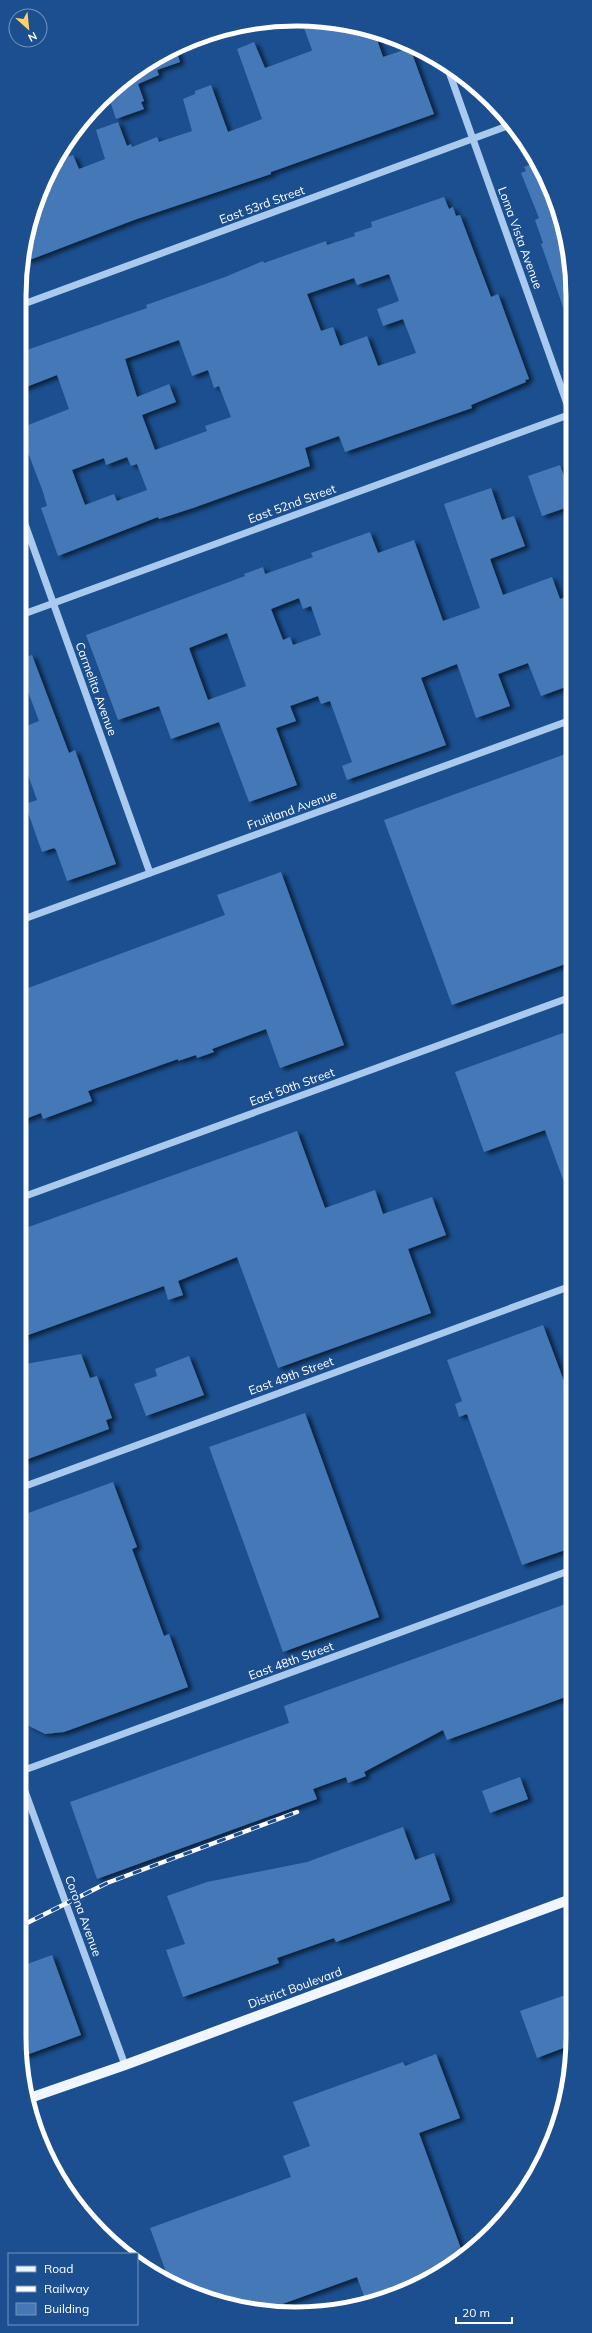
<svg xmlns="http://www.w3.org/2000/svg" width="592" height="2333" font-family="Mulish,sans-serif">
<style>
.building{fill:#4478b7;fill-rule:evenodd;filter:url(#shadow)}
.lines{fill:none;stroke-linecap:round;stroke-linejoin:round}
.minor{stroke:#a9c9ee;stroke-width:7}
.major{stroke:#f0f6ff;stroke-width:10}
.rail-casing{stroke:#fff;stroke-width:4.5}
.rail{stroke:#1b4f8f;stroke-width:3;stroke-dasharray:9;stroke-linecap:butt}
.labels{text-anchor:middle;stroke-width:4;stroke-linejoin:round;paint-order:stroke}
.street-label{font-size:12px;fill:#fff;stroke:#1b4f8f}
.rim{fill:none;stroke:#fff;stroke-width:5}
</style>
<defs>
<filter id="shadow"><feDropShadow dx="4.5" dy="2.5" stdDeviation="2" flood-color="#0009"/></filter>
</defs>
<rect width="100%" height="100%" fill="#1b4f8f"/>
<g class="building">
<polygon points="301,20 332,21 375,34 383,57 410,48 434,114 271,172 271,174 134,220 27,261 23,251 34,207 55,161 73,155 79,169 105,159 96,130 118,122 127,146 131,144 132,147 157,137 159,142 192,131 183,99 195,94 195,91 211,85 228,132 262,119 237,49 254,42 265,68 311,51 312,50"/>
<polygon points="175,47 180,62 157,70 159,75 138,84 144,101 141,102 144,109 116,119 108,95 128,76"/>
<polygon points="536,162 545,174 571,260 571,323 569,324 541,244 543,243 535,220 539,218 521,173 526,171 524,167"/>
<path d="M444,197L449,209L453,207L456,216L460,215L491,297L498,294L529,379L525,380L526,382L471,405L472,408L345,452L339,436L305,448L310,466L193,508L159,519L158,517L58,556L41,508L47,506L43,492L22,437L26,435L23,427L69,409L57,375L21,389V352L147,308L146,305L225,277L263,261L264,263L326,241L327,245L355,236L354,233L372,227L371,222ZM389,274L399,301L377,309L383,326L403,319L416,353L378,366L367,336L340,346L333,327L321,331L307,294L354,278L357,285ZM179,340L192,376L208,370L214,388L219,386L231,417L205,426L207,431L155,450L142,415L176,402L169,384L137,397L125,359ZM127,457L131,466L137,464L147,490L117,501L114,494L85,505L72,470L104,458L106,465Z"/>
<polygon points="560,465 571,495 571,506 542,516 528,476"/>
<path d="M491,488L502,520L514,516L525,546L490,559L503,595L552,577L560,599L571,595V685L541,696L528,663L498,674L510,706L476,718L457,664L421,678L446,745L347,780L342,766L352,762L330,701L321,704L318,696L290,706L296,721L276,728L297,785L249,802L219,722L171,739L159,706L118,720L86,635L245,576L244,574L263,567L265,574L313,557L311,553L370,532L378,553L414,540L443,621L480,608L444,504ZM299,598L303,609L311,606L321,635L293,645L290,637L283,640L271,609ZM227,633L246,686L208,700L189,648Z"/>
<polygon points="32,655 69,753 75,750 116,864 67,881 56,850 54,848 42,852 25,804 37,800 21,755 21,728 39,721 24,681 21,682 21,659"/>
<polygon points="571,752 571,962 452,1005 384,820"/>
<polygon points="281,872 344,1045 280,1068 266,1029 212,1049 214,1052 197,1058 196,1055 178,1061 178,1059 88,1091 92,1101 43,1119 41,1113 20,1121 20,991 225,915 217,895"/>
<polygon points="571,1030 571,1195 569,1196 545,1130 484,1152 455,1072"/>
<polygon points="297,1131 325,1208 375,1190 383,1214 432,1197 446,1235 408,1249 431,1313 278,1368 237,1257 178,1281 183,1295 168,1300 164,1286 20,1338 20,1230"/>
<polygon points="543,1325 571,1400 571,1548 522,1565 467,1414 459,1417 455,1404 462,1401 447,1360"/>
<polygon points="81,1354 90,1378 97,1376 112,1418 106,1420 109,1429 20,1462 20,1365"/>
<polygon points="189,1356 204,1395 146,1416 134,1384 157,1376 155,1369"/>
<polygon points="305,1413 379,1617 283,1652 209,1447"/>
<polygon points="113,1482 137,1547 132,1549 164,1636 169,1634 188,1687 64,1732 45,1734 29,1726 19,1713 20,1516"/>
<polygon points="571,1602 571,1695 447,1740 443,1730 364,1772 366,1776 348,1783 346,1777 313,1789 317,1799 97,1879 70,1802 289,1723 284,1706"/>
<polygon points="520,1777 528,1799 490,1813 482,1791"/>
<polygon points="403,1827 415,1860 434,1853 450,1900 336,1942 334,1938 277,1958 279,1963 183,1997 166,1950 185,1944 167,1896 207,1882 307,1862"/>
<polygon points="52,1955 81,2035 21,2057 19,1967"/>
<polygon points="571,1993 571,2045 537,2058 520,2011"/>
<polygon points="436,2054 460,2118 419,2133 464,2257 385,2299 367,2304 357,2277 263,2311 224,2304 170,2283 150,2228 291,2177 283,2156 310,2146 293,2102 403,2062 405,2066"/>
</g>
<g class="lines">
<g class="minor">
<polyline points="448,69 571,415"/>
<polyline points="21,305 510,125"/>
<polyline points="21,513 150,873"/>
<polyline points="21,615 571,414"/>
<polyline points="21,920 571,720"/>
<polyline points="20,1198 571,997"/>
<polyline points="20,1488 571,1286"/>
<polyline points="19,1772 571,1570"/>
<polyline points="19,1775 125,2065"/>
</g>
<polyline class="major" points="27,2099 125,2065 571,1899"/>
<defs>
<polyline id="rail" points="19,1927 107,1883 297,1812"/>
</defs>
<use href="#rail" class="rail-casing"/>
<use href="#rail" class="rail"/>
</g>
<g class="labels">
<g class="street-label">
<text transform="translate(262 205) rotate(-20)" y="4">East 53rd Street</text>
<text transform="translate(520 238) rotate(70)" y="4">Loma Vista Avenue</text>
<text transform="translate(292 504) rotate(-20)" y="4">East 52nd Street</text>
<text transform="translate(96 689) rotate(70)" y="4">Carmelita Avenue</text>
<text transform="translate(292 810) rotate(-20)" y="4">Fruitland Avenue</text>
<text transform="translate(292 1087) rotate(-20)" y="4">East 50th Street</text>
<text transform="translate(291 1376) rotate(-20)" y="4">East 49th Street</text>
<text transform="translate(291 1661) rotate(-20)" y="4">East 48th Street</text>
<text transform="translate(83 1916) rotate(70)" y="4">Corona Avenue</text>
<text transform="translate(295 1988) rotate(-20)" y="4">District Boulevard</text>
</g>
</g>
<path d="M0 0H592V2333H0ZM296 26H296A270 270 0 0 1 566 296V2037A270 270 0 0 1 296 2307H296A270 270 0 0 1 26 2037V296A270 270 0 0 1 296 26Z" fill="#1b4f8f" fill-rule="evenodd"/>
<path class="rim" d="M296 26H296A270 270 0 0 1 566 296V2037A270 270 0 0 1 296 2307H296A270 270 0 0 1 26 2037V296A270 270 0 0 1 296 26Z"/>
<rect x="8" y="2253" width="130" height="72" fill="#1b4f8f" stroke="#7695bc"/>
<rect x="16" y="2266" width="20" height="6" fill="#f0f6ff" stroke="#7695bc"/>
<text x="44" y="2273" font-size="12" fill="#ffffff">Road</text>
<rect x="16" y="2286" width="20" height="6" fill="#ffffff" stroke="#7695bc"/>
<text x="44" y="2293" font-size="12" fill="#ffffff">Railway</text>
<rect x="16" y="2303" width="20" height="12" fill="#4478b7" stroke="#7695bc"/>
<text x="44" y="2313" font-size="12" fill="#ffffff">Building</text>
<g transform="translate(28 28) rotate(153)"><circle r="19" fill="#1b4f8f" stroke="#7695bc"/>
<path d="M0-3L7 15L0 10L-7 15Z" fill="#ffd166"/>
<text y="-6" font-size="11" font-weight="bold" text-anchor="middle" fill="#ffffff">N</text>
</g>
<path d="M456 2317v6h56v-6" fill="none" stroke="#ffffff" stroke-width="2"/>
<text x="462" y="2317" font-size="12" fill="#ffffff" stroke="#1b4f8f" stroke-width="3" paint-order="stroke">20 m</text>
</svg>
